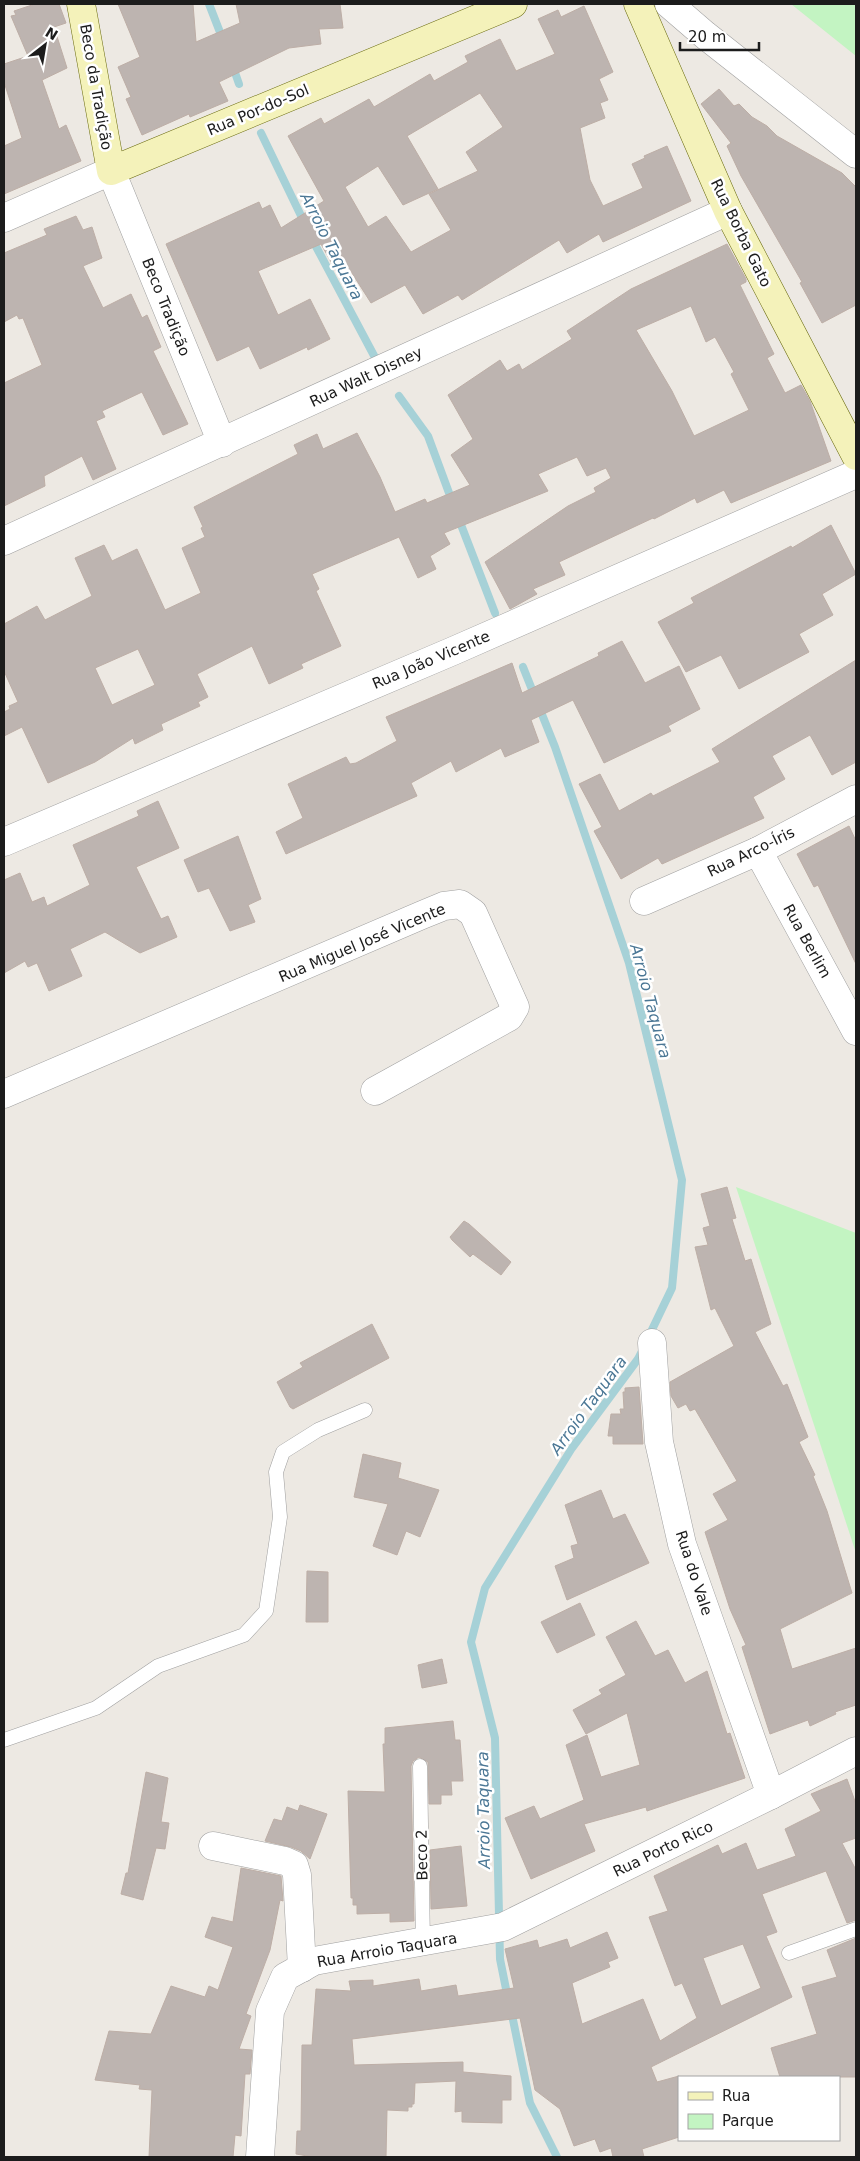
<svg xmlns="http://www.w3.org/2000/svg" width="860" height="2161" font-family="'DejaVu Sans',sans-serif">
<style>
.park{fill:#c3f4c2}
.lines{fill:none;stroke-linecap:round;stroke-linejoin:round}
.stream{stroke:#a6d1d7;stroke-width:8}
.building{fill:#bdb4b0;stroke:#bdaea6;fill-rule:evenodd}
.lane-casing{stroke:#a0a0a0;stroke-width:15}
.street-casing{stroke:#a0a0a0;stroke-width:29}
.secondary-casing{stroke:#68690d;stroke-width:29}
.lane{stroke:#fff;stroke-width:14}
.street{stroke:#fff;stroke-width:28}
.secondary{stroke:#f4f2ba;stroke-width:28}
.labels{text-anchor:middle;stroke-width:5;stroke-linejoin:round;paint-order:stroke}
.street-label{font-size:15px;fill:#1c1c1c;stroke:#fff}
.water-label{font-size:16px;font-style:italic;fill:#4b7795;stroke:#fff}
</style>
<rect width="100%" height="100%" fill="#ede9e3"/>
<g class="park">
<polygon points="791,4 856,4 856,56"/>
<polygon points="736,1187 856,1233 856,1553"/>
</g>
<g class="lines">
<g class="stream">
<polyline points="209,4 223,40"/>
<polyline points="232,64 239,84"/>
<polyline points="261,133 305,224"/>
<polyline points="312,239 379,365"/>
<polyline points="399,396 428,436 452,501"/>
<polyline points="458,517 495,613"/>
<polyline points="523,667 555,747 629,963 682,1180 672,1288 648,1338"/>
<polyline points="508,1999 500,1959 495,1738 471,1642 485,1588 572,1448 638,1359 643,1349"/>
<polyline points="511,2010 530,2103 557,2157"/>
</g>
</g>
<g class="building">
<polygon points="35,4 59,4 66,23 54,27 67,68 42,80 59,129 66,125 81,161 4,194 4,146 22,138 4,82 4,64 28,56 11,16 16,15 14,11"/>
<polygon points="118,4 193,4 196,42 240,23 236,4 340,4 343,28 319,29 321,44 289,48 219,82 228,101 190,117 189,114 142,135 126,99 131,97 118,67 140,57"/>
<path d="M584,6L613,72L599,79L608,100L600,103L605,118L580,128L590,180L603,206L643,188L632,164L645,158L644,156L667,146L691,201L603,242L599,234L567,253L559,240L462,300L458,295L423,314L405,285L371,303L350,270L339,276L321,244L258,271L278,315L310,299L330,339L308,350L307,347L260,369L249,346L217,361L166,244L259,202L262,209L270,205L281,228L324,201L288,136L321,118L324,124L369,99L374,107L430,74L434,81L468,62L465,56L500,39L516,71L555,54L538,19L558,10L561,17ZM480,93L503,127L466,152L478,171L429,194L451,230L411,252L386,216L368,227L345,187L378,166L403,205L438,189L407,136Z"/>
<polygon points="719,89 734,106 739,104 752,117 767,126 777,136 842,173 856,187 856,305 822,323 800,283 802,282 741,176 727,146 731,143 701,104"/>
<polygon points="76,216 83,230 92,227 102,258 83,266 103,308 131,294 142,318 147,315 161,347 153,351 188,424 163,435 142,392 102,411 105,417 96,421 116,469 93,480 82,456 44,476 45,486 4,506 4,383 42,365 23,318 19,319 17,315 4,322 4,253 47,235 44,229"/>
<path d="M727,244L746,279V282L740,285L774,354L767,358L785,393L801,385L810,401L831,461L731,503L724,490L697,503L695,498L654,519L653,518L559,562L565,575L533,589L537,594L510,609L485,562L568,506L596,492L594,488L611,478L606,468L587,476L577,457L538,474L548,491L444,533L450,544L430,556L436,569L418,578L399,537L312,574L319,589L316,591L341,646L301,664L303,668L269,684L252,646L197,674L208,697L198,702L200,706L161,724L163,730L135,744L133,738L95,762L48,783L22,727L4,736V712L10,709L9,706L18,702L4,671V624L37,606L45,620L92,596L75,558L104,545L112,561L137,549L165,610L201,593L182,548L205,537L201,528L203,527L194,507L298,454L294,445L317,434L323,449L357,433L380,477L395,512L425,499L427,503L470,485L451,455L473,439L448,395L500,360L507,371L519,364L522,370L572,339L567,331L631,289ZM691,306L706,342L715,337L734,372L731,374L749,410L694,436L672,391L636,330ZM138,649L155,685L112,705L95,668Z"/>
<polygon points="831,525 856,574 822,594 833,615 799,634 809,652 739,689 721,655 686,672 658,622 694,603 691,598 791,546 792,548"/>
<polygon points="622,641 645,683 679,666 700,709 668,726 671,731 604,763 573,700 531,720 539,742 505,757 501,748 456,772 451,761 411,783 417,796 286,854 276,832 303,818 288,784 346,757 350,764 356,763 397,741 386,717 512,663 522,693 599,656 598,653"/>
<polygon points="856,660 856,762 832,775 810,735 772,756 785,779 753,797 764,818 662,864 658,858 621,879 594,831 602,827 579,784 600,774 619,811 651,793 653,796 720,762 712,749"/>
<polygon points="158,801 179,848 136,867 161,919 168,916 177,937 140,953 105,932 70,949 82,976 49,991 37,963 28,967 25,961 4,973 4,880 20,873 32,902 44,897 47,906 90,885 73,845 139,816 137,811"/>
<polygon points="849,826 856,841 856,964 818,885 814,887 797,854"/>
<polygon points="238,836 261,899 248,905 255,922 230,931 209,888 198,892 184,860"/>
<polygon points="727,1187 736,1218 732,1219 745,1261 751,1259 771,1324 755,1332 783,1386 787,1384 808,1437 799,1442 815,1475 813,1476 827,1511 852,1593 780,1629 792,1669 856,1648 856,1705 835,1712 836,1714 810,1726 808,1720 770,1734 742,1647 746,1645 730,1609 705,1532 728,1520 713,1494 737,1481 695,1409 690,1411 686,1404 678,1408 671,1396 670,1382 734,1346 715,1308 711,1310 695,1247 708,1245 703,1228 710,1226 701,1194"/>
<polygon points="464,1221 469,1224 511,1262 501,1275 473,1254 470,1257 452,1240 450,1237"/>
<polygon points="372,1324 389,1358 293,1409 290,1407 277,1382 303,1367 300,1363"/>
<polygon points="639,1387 643,1444 613,1444 613,1436 608,1436 611,1414 621,1414 620,1409 624,1409 623,1392 625,1392 625,1388"/>
<polygon points="363,1454 401,1463 398,1478 439,1490 420,1537 406,1531 397,1555 373,1546 388,1504 354,1497"/>
<polygon points="601,1490 613,1519 625,1514 649,1563 567,1600 555,1566 574,1558 571,1546 578,1544 565,1505"/>
<polygon points="307,1571 328,1572 328,1622 306,1622"/>
<polygon points="580,1603 595,1635 557,1653 541,1622"/>
<polygon points="636,1621 655,1656 668,1650 685,1683 707,1671 727,1734 730,1733 745,1778 647,1811 646,1807 584,1824 595,1851 531,1879 505,1818 534,1806 540,1819 584,1800 566,1745 587,1735 601,1777 640,1765 627,1713 586,1734 573,1710 602,1694 599,1690 626,1675 606,1637"/>
<polygon points="442,1659 447,1683 422,1688 418,1665"/>
<polygon points="453,1721 455,1740 460,1740 463,1781 451,1781 452,1795 441,1795 441,1804 429,1804 428,1762 419,1757 413,1761 411,1766 414,1921 390,1922 390,1913 357,1914 357,1905 353,1905 353,1898 351,1898 348,1791 385,1792 383,1744 385,1744 385,1728"/>
<polygon points="146,1772 168,1778 161,1822 169,1823 165,1849 156,1848 143,1900 121,1894 126,1873 128,1873"/>
<path d="M847,1779L856,1804V1838L842,1843L856,1870V1920L847,1923L826,1871L762,1894L777,1932L766,1936L792,1997L651,2067L657,2082L679,2076V2137L642,2149L644,2157H613L611,2148L600,2152L595,2139L574,2146L560,2109L535,2090L520,2018L352,2039L354,2065L463,2062V2072L511,2076V2100H502V2123L462,2122V2111L455,2112L456,2081L415,2083L414,2104H412V2107H408V2111L387,2110L386,2157H313L296,2154L297,2131H301L302,2045H312L316,1989L351,1991L349,1981L373,1980V1986L419,1979L421,1991L456,1985L458,1996L514,1988L505,1949L537,1940L539,1948L567,1939L570,1948L607,1932L618,1958L608,1962L610,1967L572,1983L582,2024L643,1999L660,2041L697,2018L682,1983L675,1986L649,1917L668,1911L654,1876L718,1845L722,1854L746,1843L757,1870L796,1856L785,1829L821,1811L811,1794ZM743,1944L761,1988L721,2006L703,1958Z"/>
<polygon points="300,1805 327,1814 310,1859 301,1851 291,1847 265,1841 274,1819 282,1821 287,1807 298,1811"/>
<polygon points="461,1846 467,1906 431,1909 430,1850"/>
<polygon points="241,1868 281,1876 283,1901 280,1900 270,1950 246,2014 251,2016 239,2049 252,2050 250,2074 245,2074 241,2136 235,2135 233,2157 149,2157 152,2090 139,2089 140,2085 95,2080 109,2031 151,2034 171,1986 205,1997 209,1986 218,1990 233,1947 205,1937 212,1917 233,1922"/>
<polygon points="856,1938 856,2077 780,2077 771,2048 817,2034 802,1987 837,1977 827,1950"/>
</g>
<g class="lines">
<defs>
<g id="lane">
<polyline points="4,1740 96,1708 158,1666 244,1635 266,1611 280,1517 276,1472 283,1452 318,1430 365,1410"/>
<polyline points="420,1766 423,1943"/>
<polyline points="789,1953 856,1929"/>
</g>
<g id="street">
<polyline points="669,4 705,35 856,154"/>
<polyline points="4,218 111,171 222,443"/>
<polyline points="4,541 728,211"/>
<polyline points="4,842 453,651 856,474"/>
<polyline points="758,851 856,1031"/>
<polyline points="644,901 758,851 856,799"/>
<polyline points="4,1094 422,915 444,906 460,904 473,913 515,1007 509,1017 375,1091"/>
<polyline points="652,1343 659,1442 682,1544 771,1795"/>
<polyline points="213,1846 285,1861 294,1865 297,1875 302,1968"/>
<polyline points="260,2157 270,2011 285,1977 314,1961 503,1927 771,1795 856,1751"/>
</g>
<g id="secondary">
<polyline points="81,4 111,171 513,4"/>
<polyline points="638,4 728,211 856,456"/>
</g>
</defs>
<use href="#lane" class="lane-casing"/>
<use href="#street" class="street-casing"/>
<use href="#secondary" class="secondary-casing"/>
<use href="#lane" class="lane"/>
<use href="#street" class="street"/>
<use href="#secondary" class="secondary"/>
</g>
<g class="labels">
<g class="street-label">
<text transform="translate(96 87) rotate(80)" y="5">Beco da Tradição</text>
<text transform="translate(258 110) rotate(-23)" y="5">Rua Por-do-Sol</text>
<text transform="translate(741 233) rotate(64)" y="5">Rua Borba Gato</text>
<text transform="translate(166 307) rotate(68)" y="5">Beco Tradição</text>
<text transform="translate(366 377) rotate(-25)" y="5">Rua Walt Disney</text>
<text transform="translate(431 660) rotate(-23)" y="5">Rua João Vicente</text>
<text transform="translate(751 852) rotate(-26)" y="5">Rua Arco-Íris</text>
<text transform="translate(807 941) rotate(61)" y="5">Rua Berlim</text>
<text transform="translate(362 943) rotate(-23)" y="5">Rua Miguel José Vicente</text>
<text transform="translate(694 1573) rotate(72)" y="5">Rua do Vale</text>
<text transform="translate(663 1849) rotate(-26)" y="5">Rua Porto Rico</text>
<text transform="translate(422 1855) rotate(-91)" y="5">Beco 2</text>
<text transform="translate(387 1950) rotate(-10)" y="5">Rua Arroio Taquara</text>
</g>
<g class="water-label">
<text transform="translate(332 246) rotate(63)" y="6">Arroio Taquara</text>
<text transform="translate(651 1001) rotate(75)" y="6">Arroio Taquara</text>
<text transform="translate(588 1405) rotate(-54)" y="6">Arroio Taquara</text>
<text transform="translate(483 1810) rotate(-91)" y="6">Arroio Taquara</text>
</g>
</g>
<rect width="860" height="2161" fill="none" stroke="#1c1c1c" stroke-width="10"/>
<rect x="678" y="2076" width="162" height="65" fill="#ffffff" stroke="#a4a4a4"/>
<rect x="688" y="2092" width="25" height="8" fill="#f4f2ba" stroke="#a4a4a4"/>
<text x="722" y="2101" font-size="15" fill="#1c1c1c">Rua</text>
<rect x="688" y="2114" width="25" height="15" fill="#c3f4c2" stroke="#a4a4a4"/>
<text x="722" y="2126" font-size="15" fill="#1c1c1c">Parque</text>
<g transform="translate(45 45) rotate(31)" stroke="#ffffff" stroke-width="4" paint-order="stroke">
<path d="M0-4L9 19L0 12L-9 19Z" fill="#1c1c1c"/>
<text y="-8" font-size="14" font-weight="bold" text-anchor="middle" fill="#1c1c1c">N</text>
</g>
<path d="M680 42v8h79v-8" fill="none" stroke="#1c1c1c" stroke-width="2.5"/>
<text x="688" y="42" font-size="15" fill="#1c1c1c" stroke="#ffffff" stroke-width="4" paint-order="stroke">20 m</text>
</svg>
